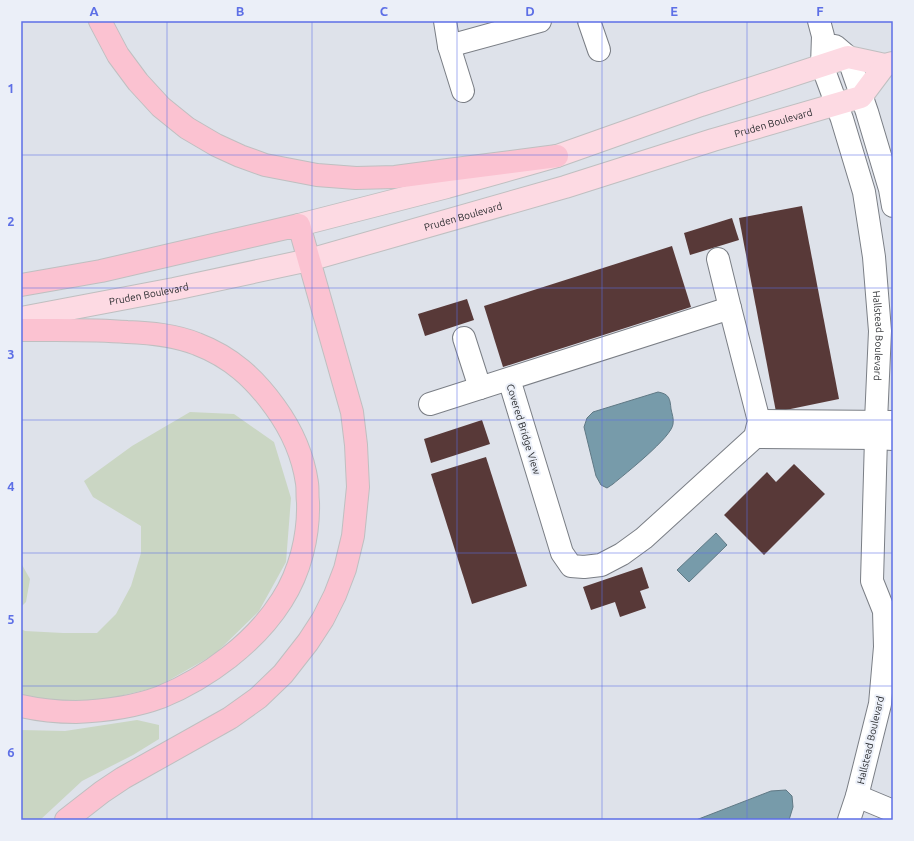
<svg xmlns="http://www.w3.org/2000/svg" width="914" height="841" font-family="Ubuntu,sans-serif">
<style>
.green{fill:#cad6c3}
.water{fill:#779baa;stroke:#607985}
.building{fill:#583938}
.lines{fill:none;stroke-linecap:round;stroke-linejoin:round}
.minor-casing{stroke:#7a7e85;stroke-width:24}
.major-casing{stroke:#bfbfc0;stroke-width:24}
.highway-casing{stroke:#bfbfc0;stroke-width:24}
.minor{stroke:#fff;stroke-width:22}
.major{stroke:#fddae3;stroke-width:22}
.highway{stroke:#fbc2d1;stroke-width:22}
.grid{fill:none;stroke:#5d6fe6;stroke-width:1;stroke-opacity:0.55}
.labels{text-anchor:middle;stroke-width:4;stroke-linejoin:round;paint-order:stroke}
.street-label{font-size:10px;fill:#292b2e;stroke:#ebeff8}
.neatline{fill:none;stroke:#5d6fe6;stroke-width:1.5}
.grid-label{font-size:13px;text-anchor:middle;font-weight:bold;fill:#5d6fe6}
</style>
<rect width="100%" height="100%" fill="#dee2ea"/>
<g class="green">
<polygon points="190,412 234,414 274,442 291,498 286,562 259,611 215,654 157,687 95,702 21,700 21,629 25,631 63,633 97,633 116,614 131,586 141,553 141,526 93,497 84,481 132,446"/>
<polygon points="21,563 30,579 26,602 21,607"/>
<polygon points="137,720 159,725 159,739 133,755 82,781 40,820 21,820 21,730 65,731"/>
</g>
<g class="water">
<path d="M658,392C669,394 670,398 671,409C672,414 674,419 673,424C672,437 625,474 613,484L607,488L601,485L596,476L584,427L587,418L593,412Z"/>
<polygon points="716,533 727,545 689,582 677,570"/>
<polygon points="786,790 792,796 793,807 789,820 696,820 771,791"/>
</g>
<g class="building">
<polygon points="802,206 839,399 776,412 739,218"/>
<polygon points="732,218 739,240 690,255 684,233"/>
<polygon points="672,246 691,307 503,367 484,306"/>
<polygon points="467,299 474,320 425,336 418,314"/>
<polygon points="482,420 490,444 431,463 424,439"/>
<polygon points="486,457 527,586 472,604 431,474"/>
<polygon points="794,464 825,494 764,555 724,515 767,472 776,482"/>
<polygon points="642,567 649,588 640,591 646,608 620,617 615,602 591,610 583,587"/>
</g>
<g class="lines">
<defs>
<g id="minor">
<polyline points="445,21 449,46 540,21"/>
<polyline points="589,21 599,50"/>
<path id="s1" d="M819,21L823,36L822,65L842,119L864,192L874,257L880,331L876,421V438L872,581L884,611L885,647L880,704L857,796L849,820"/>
<polyline points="449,46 463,91"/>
<polyline points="835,46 848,57 867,112 890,189 893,206"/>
<polyline points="718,259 730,308"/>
<polyline points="464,338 480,388"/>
<polyline points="430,404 730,308 759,421 755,437 644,538 622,554 601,565 584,567 571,566 562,553 509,379"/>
<polyline points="759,421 893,422"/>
<polyline points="755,437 876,438 893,439"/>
<polyline points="857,796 893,811"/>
</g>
<g id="major">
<polyline points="299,225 447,187 557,156 701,105 848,57 885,65 893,63"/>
<path id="s2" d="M21,318L174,289L309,260L565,187L713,140L861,97L885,65"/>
</g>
<g id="highway">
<polyline points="100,21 118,55 138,82 161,107 187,128 216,145 240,156 265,165 317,175 356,178 395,177 448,170 557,156"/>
<polyline points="21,285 101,271 299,225 352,412 356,445 358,487 353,536 345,569 335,595 323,619 308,642 283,674 258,698 230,718 123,778 102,792 66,820"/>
<path d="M21,330C57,330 92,329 127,332C151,333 175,335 197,344C231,357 254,378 275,407C291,429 303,455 307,483C308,489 307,496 308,502C309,536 300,572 282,600C255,643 207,678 161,697C134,707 104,711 76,712C57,712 39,710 21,706"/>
</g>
</defs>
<use href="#minor" class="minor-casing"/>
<use href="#major" class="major-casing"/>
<use href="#highway" class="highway-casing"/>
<use href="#minor" class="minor"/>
<use href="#major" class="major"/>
<use href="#highway" class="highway"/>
</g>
<path class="grid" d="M167,21V820M312,21V820M457,21V820M602,21V820M747,21V820M21,155H893M21,288H893M21,420H893M21,553H893M21,686H893"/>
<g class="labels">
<g class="street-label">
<text dy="4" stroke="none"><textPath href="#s2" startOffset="778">Pruden Boulevard</textPath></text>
<text dy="4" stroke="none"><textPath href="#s2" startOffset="454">Pruden Boulevard</textPath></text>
<text dy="4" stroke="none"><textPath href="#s2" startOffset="130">Pruden Boulevard</textPath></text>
<text dy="4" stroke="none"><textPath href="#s1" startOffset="323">Hallstead Boulevard</textPath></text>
<text transform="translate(524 429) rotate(73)" y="4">Covered Bridge View</text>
<text transform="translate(870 740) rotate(-77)" y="4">Hallstead Boulevard</text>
</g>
</g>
<rect width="914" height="841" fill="none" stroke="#ebeff8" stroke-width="44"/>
<rect x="22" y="22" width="870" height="797" class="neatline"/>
<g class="grid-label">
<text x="94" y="16">A</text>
<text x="240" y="16">B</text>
<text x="384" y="16">C</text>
<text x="530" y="16">D</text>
<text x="674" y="16">E</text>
<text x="820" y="16">F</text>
<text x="11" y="93">1</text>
<text x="11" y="226">2</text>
<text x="11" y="359">3</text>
<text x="11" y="491">4</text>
<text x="11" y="624">5</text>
<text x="11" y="757">6</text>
</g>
</svg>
